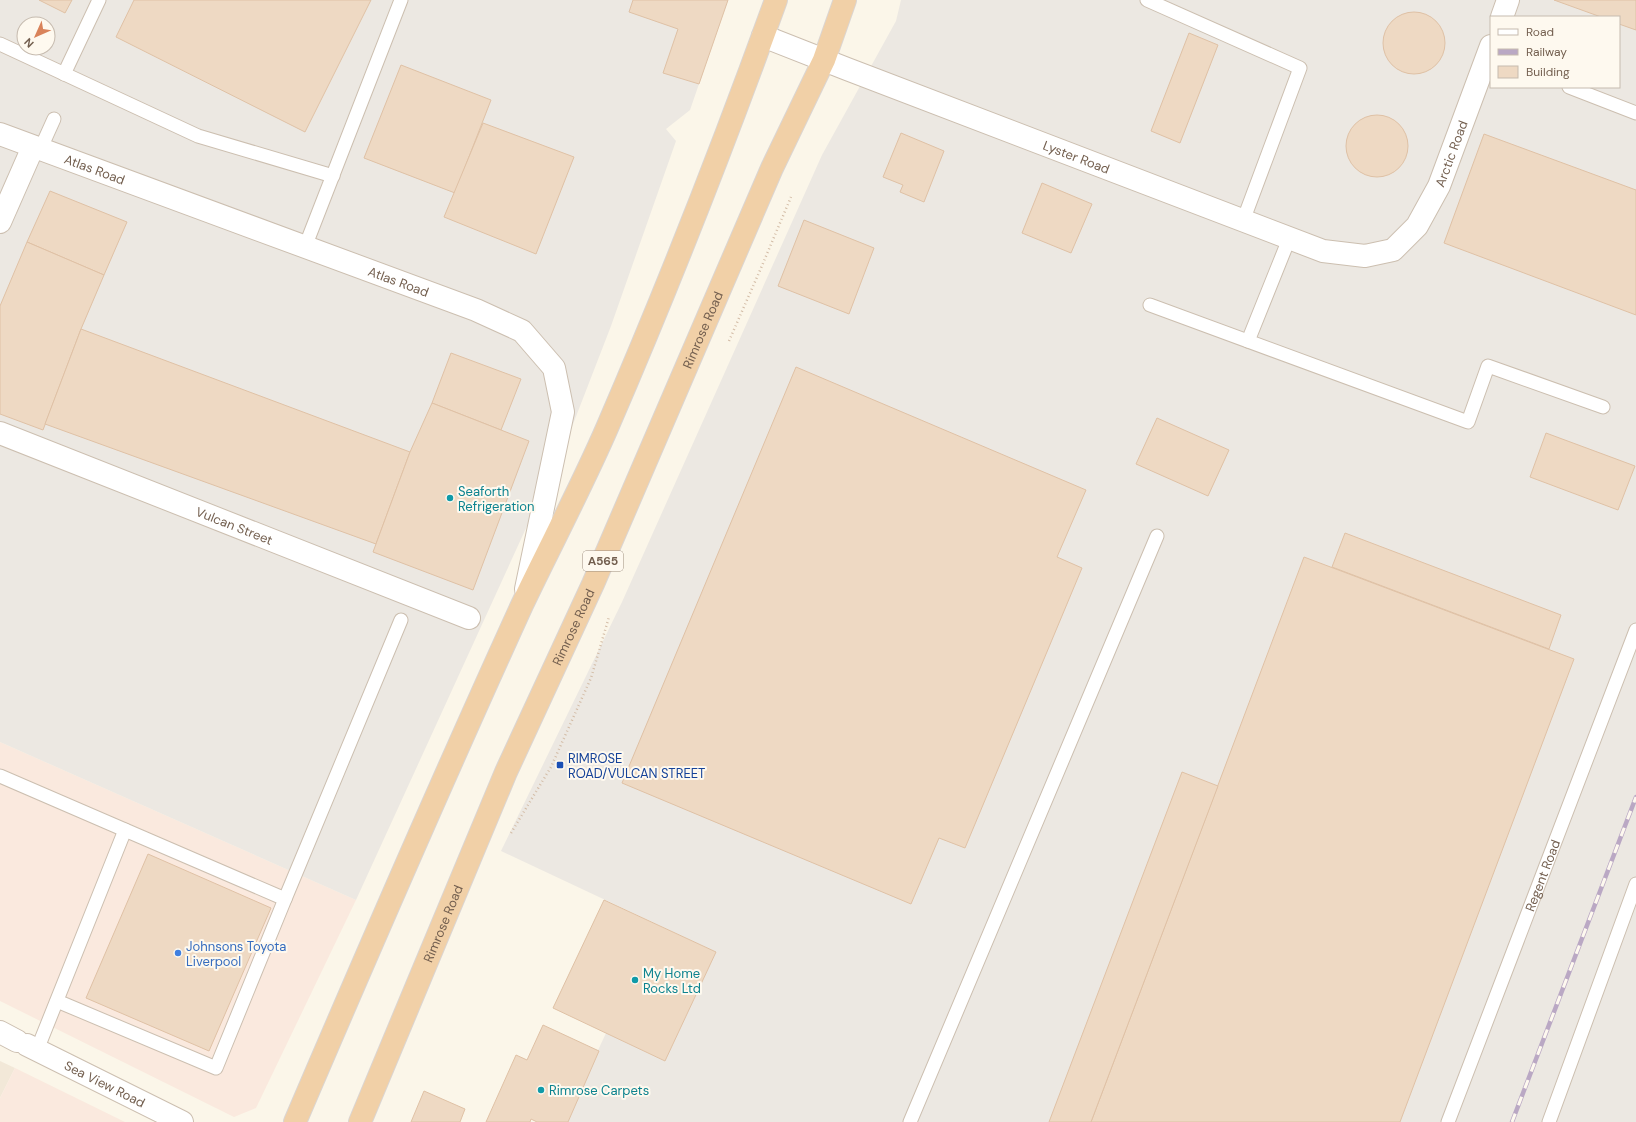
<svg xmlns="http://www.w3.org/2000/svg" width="1636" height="1122" font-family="'DM Sans',sans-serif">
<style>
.residential{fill:#f2e8d8}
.commercial{fill:#fae9de}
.industrial{fill:#ece8e2;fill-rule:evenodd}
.building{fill:#eed9c3;stroke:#dfc1a5}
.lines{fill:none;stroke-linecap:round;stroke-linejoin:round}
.service-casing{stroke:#ccbfb0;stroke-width:15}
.minor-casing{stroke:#ccbfb0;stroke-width:24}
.trunk-casing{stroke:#dbd5d1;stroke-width:24}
.path{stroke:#d3bca6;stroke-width:2.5;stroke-dasharray:1 3;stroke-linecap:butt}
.service{stroke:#fff;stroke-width:13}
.minor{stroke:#fff;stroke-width:22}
.trunk{stroke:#f1d0a7;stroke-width:22}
.rail-casing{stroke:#baa8c4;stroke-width:4.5}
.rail{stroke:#fef9ef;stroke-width:3;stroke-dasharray:9;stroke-linecap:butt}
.culture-dot{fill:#0f9aa8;stroke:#fef9ef;stroke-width:1.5}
.transit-dot{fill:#1a4fb4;stroke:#fef9ef;stroke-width:1.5}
.shop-dot{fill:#3f7fe0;stroke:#fef9ef;stroke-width:1.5}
.labels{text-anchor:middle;stroke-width:4;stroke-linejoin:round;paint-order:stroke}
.shield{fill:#fef9ef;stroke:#9d8d7f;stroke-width:1}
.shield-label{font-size:12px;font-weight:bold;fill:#735f4f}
.street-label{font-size:13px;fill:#735f4f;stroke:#fef9ef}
.culture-label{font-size:13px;fill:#0d838f;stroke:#fef9ef;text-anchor:start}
.transit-label{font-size:13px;fill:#164399;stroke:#fef9ef;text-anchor:start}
.shop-label{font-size:13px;fill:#366cbe;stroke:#fef9ef;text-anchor:start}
</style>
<rect width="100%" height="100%" fill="#fbf6e9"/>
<polygon class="residential" points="0,1061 15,1068 0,1098"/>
<g class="commercial">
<polygon points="0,742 356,900 256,1108 234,1117 0,1001"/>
<polygon points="15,1068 125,1122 0,1122 0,1098"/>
</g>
<g class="industrial">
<path d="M0,0H728L690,110L666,129L676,141L611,326L570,432L356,900L0,742ZM24,24H48V48H24Z"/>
<path d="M901,0H1636V1122H565L606,1033L665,1061L716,952L501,851L622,602L822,155L896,21ZM1491,17H1619V87H1491Z"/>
</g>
<g class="building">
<polygon points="39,0 72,0 65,13"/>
<polygon points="134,0 371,0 305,132 116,37"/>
<polygon points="633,0 728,0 699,84 663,73 678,29 629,12"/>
<polygon points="1554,0 1636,0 1636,30 1619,24 1619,17 1601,17"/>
<circle cx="1414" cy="43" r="31"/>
<polygon points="1189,33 1218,45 1180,143 1151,131"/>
<polygon points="401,65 491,100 455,193 364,158"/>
<circle cx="1377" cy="146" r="31"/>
<polygon points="483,123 574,157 536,254 444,217"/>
<polygon points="901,133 944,151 924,202 900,192 903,185 883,177"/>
<polygon points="1484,134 1636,190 1636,315 1444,243"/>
<polygon points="1042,183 1092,204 1071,253 1022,233"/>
<polygon points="50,191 127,222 104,275 27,242"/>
<polygon points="804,220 874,248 849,314 778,286"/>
<polygon points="27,242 104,275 81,329 43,430 0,414 0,306"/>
<polygon points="81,329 410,452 376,544 45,424"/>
<polygon points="451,353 521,379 501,430 432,403"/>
<polygon points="796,367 1086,490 1057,557 1082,568 965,848 939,838 911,904 622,783"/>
<polygon points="432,403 529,441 473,590 373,552 410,452"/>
<polygon points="1157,418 1229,450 1208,496 1136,464"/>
<polygon points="1546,433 1635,466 1618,510 1530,477"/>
<polygon points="1345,533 1561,615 1549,649 1332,567"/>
<polygon points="1304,557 1574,659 1400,1122 1091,1122"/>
<polygon points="1182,772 1218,786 1091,1122 1049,1122"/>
<polygon points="148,854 271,908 209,1051 86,998"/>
<polygon points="604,900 716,952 665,1061 553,1008"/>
<polygon points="543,1025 599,1051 568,1122 537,1122 531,1119 530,1122 486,1122 516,1055 527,1060"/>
<polygon points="424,1091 465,1109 460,1122 411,1122"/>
</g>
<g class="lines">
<defs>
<g id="service">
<polyline points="1147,0 1300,68 1243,221"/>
<polyline points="0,44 198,136 333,176"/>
<polyline points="64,74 99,0"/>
<polyline points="1569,87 1636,113"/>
<polyline points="40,150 54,119"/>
<polyline points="305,247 401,0"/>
<polyline points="1150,305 1468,422 1488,366 1603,407"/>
<polyline points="1248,341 1289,239"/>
<polyline points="0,776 125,830"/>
<polyline points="57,1001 216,1068 285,899"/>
<polyline points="37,1050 125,830 285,899 401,620"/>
<polyline points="910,1122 1157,536"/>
<path id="s1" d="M1448,1122L1636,630"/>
<polyline points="1549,1122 1636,884"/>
</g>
<g id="minor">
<polyline points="1502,17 1508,0"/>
<path id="s2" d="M763,36L847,69L1323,251L1365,256L1393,250L1417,226L1439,186L1491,46"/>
<path id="s3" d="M0,134L476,310L522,331L554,368L563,412L526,589"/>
<polyline points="0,222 33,147"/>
<path id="s4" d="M0,433L469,618"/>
<polyline points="0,1032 17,1041"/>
<path id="s5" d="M27,1045L182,1122"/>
</g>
<g id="trunk">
<path d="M295,1122C369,949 444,776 522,605C550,546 581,488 607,428C668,287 724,144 776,0"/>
<path id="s6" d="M360,1122L506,772L593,584L772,168L824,60L845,0"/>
</g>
</defs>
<use href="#service" class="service-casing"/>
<use href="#minor" class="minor-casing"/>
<use href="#trunk" class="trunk-casing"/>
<g class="path">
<polyline points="729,341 761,268 791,197"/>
<polyline points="511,833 551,767 591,678 609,617"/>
</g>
<use href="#service" class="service"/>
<use href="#minor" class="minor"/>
<use href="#trunk" class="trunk"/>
<defs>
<polyline id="rail" points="1512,1122 1636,797"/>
</defs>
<use href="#rail" class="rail-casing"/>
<use href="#rail" class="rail"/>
</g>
<g class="culture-dot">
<circle cx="450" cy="498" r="4"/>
<circle cx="635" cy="980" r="4"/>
<circle cx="541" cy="1090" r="4"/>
</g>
<rect class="transit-dot" x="556" y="761" width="8" height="8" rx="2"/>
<circle class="shop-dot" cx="178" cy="953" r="4"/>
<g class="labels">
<rect class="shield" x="583" y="551" width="40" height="20" rx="3"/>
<g class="shield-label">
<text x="603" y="565">A565</text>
</g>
<g class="street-label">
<text dy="5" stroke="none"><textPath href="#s2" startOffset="785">Arctic Road</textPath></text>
<text dy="5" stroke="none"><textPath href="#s2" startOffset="336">Lyster Road</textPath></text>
<text dy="5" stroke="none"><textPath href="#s3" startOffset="101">Atlas Road</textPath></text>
<text dy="5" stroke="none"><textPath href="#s3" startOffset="425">Atlas Road</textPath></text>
<text dy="5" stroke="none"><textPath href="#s6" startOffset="863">Rimrose Road</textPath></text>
<text dy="5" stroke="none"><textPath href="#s4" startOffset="252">Vulcan Street</textPath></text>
<text dy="5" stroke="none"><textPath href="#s6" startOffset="539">Rimrose Road</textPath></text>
<text dy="5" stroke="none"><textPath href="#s1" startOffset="264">Regent Road</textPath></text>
<text dy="5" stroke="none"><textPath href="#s6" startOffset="215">Rimrose Road</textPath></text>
<text dy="5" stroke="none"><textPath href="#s5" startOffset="87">Sea View Road</textPath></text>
</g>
<g class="culture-label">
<text x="458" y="496">Seaforth<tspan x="458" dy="15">Refrigeration</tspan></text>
<text x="643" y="978">My Home<tspan x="643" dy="15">Rocks Ltd</tspan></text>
<text x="549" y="1095">Rimrose Carpets</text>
</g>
<g class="transit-label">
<text x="568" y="763">RIMROSE<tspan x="568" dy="15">ROAD/VULCAN STREET</tspan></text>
</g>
<g class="shop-label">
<text x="186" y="951">Johnsons Toyota<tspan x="186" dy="15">Liverpool</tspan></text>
</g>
</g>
<rect x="1490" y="16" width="130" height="72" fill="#fef9ef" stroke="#c6bbaf"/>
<rect x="1498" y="29" width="20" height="6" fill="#ffffff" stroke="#c6bbaf"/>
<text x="1526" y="36" font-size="12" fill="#735f4f">Road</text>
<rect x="1498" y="49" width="20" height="6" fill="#baa8c4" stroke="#c6bbaf"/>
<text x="1526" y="56" font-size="12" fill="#735f4f">Railway</text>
<rect x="1498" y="66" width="20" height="12" fill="#eed9c3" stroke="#c6bbaf"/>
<text x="1526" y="76" font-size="12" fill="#735f4f">Building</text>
<g transform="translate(36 36) rotate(225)"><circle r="19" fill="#fef9ef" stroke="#c6bbaf"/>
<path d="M0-3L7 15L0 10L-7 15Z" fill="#d9835a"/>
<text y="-6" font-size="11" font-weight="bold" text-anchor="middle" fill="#735f4f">N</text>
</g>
</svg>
